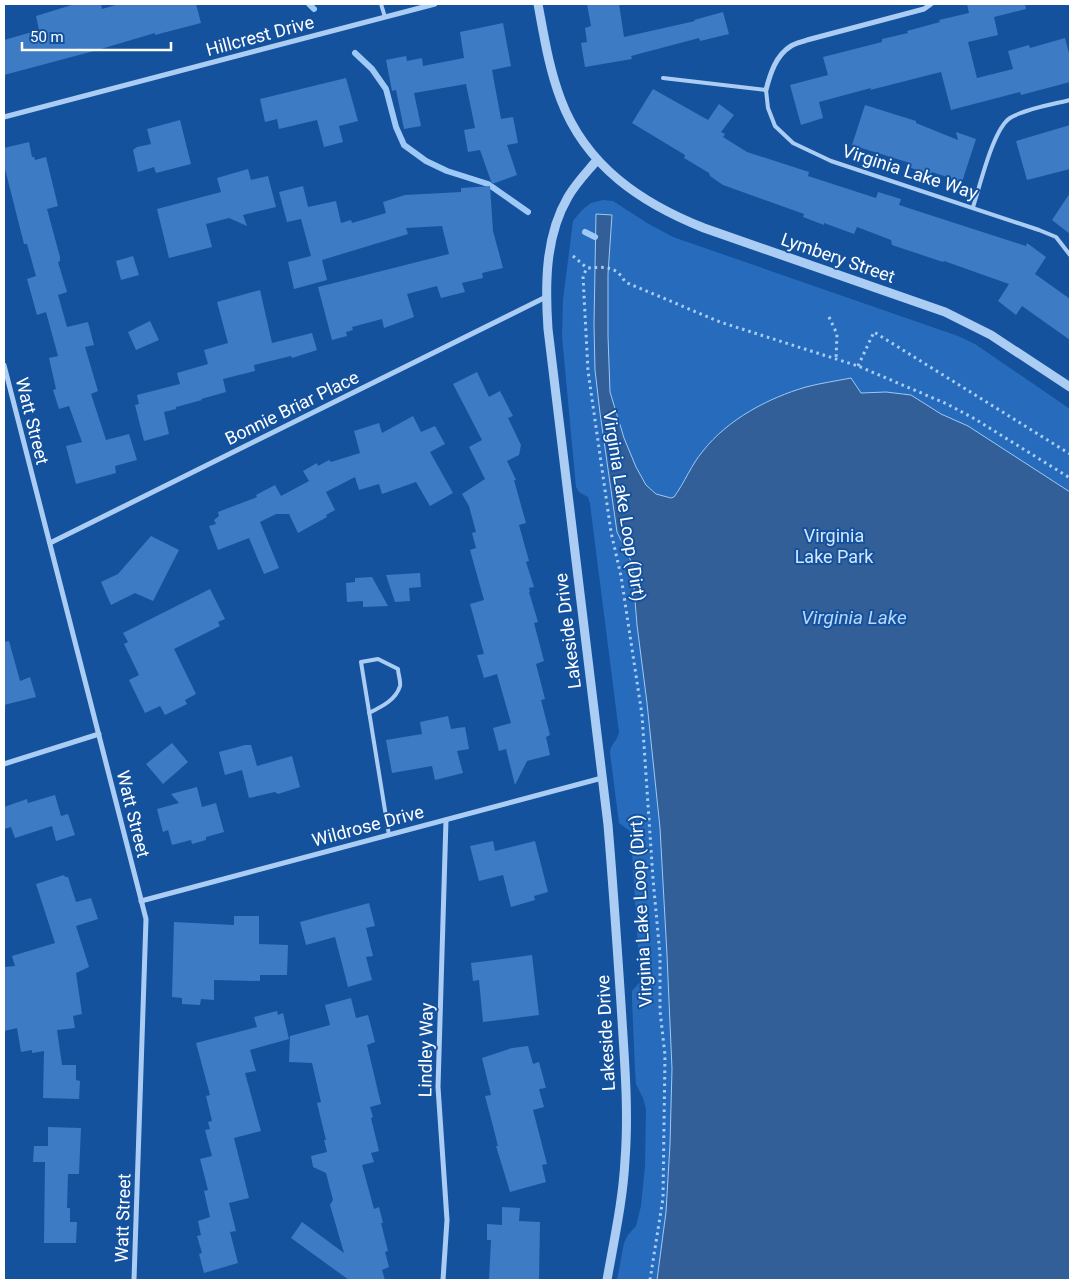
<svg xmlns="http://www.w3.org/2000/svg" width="1074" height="1284" font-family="Roboto,sans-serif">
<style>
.green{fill:#276cbc}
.water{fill:#325f97;stroke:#9ec8f6}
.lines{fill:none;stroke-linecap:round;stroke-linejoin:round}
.stream{stroke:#9ec8f6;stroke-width:6}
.building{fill:#3d7bc5}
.path{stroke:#abcdf4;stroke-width:3;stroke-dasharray:2.5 4;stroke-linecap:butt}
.service{stroke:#abcdf4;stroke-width:4}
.minor{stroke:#abcdf4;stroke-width:5}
.tertiary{stroke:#abcdf4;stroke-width:9}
.labels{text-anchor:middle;stroke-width:4;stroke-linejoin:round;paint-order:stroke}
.street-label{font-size:18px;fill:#fff;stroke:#14529e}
.park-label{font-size:18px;fill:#d4e7fd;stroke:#14529e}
.water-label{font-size:19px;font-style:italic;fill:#b8d7fa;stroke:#14529e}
</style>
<rect width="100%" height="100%" fill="#14529e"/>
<path class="green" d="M603,200L613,201L647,223L673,237L958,336L975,344L1070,409V1280H617L624,1243L628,1235L636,1226L641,1206L645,1166L646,1109L643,1098L636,1084L635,1070L632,1000V991L639,983L640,978L631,836L630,831L619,823L610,753C610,744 618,741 619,732L590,504L588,497L579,492L576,487L562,336L563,300L573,221L582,210L591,203Z"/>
<path class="water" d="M596,214L612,215L608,274V336L610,392L624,438L636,467L646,485L656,494L671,498L674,497C685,482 691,465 703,451C727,420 768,398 806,387C821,383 836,381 851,378L861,393L886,392L911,395L941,414L968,426L1070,492V1280H657L666,1212L670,1144L672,1069L667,955L660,828L647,703L637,625L632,563L617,532L600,413L595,370L594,324Z"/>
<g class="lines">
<g class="stream">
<polyline points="309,4 314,9"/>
<polyline points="355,53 372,69 386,89 396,127 404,145 426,161 447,171 488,184 528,212"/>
<polyline points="585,232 595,237"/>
</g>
</g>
<g class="building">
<polygon points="75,4 101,4 102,9 119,4 196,4 201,23 155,35 155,33 94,51 4,75 4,40 39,30 36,16"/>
<polygon points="587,4 619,4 624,37 695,21 694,20 723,12 729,34 700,41 699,38 631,56 632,59 585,67 581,43 587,42 585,28 591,26"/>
<polygon points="967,4 1025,4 1026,9 994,17 998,35 968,42 977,78 1013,69 1008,51 1029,45 1030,48 1065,38 1070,57 1070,82 1021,95 1020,92 951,110 941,72 870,90 871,88 819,102 823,118 801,125 790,85 828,75 823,57 882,42 882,39 908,33 907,31 940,22 939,20 969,13"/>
<polygon points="503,23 511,66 492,70 501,119 513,117 518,143 507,145 517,175 492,184 480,150 468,152 464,130 475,128 466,84 414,93 421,126 404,129 396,90 392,91 386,60 406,56 407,61 422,58 423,66 464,58 460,32"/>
<polygon points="346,78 358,121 339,126 343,142 324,147 317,120 279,129 277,119 265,122 260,99"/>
<polygon points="653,89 708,120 719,104 734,115 721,132 725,134 723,137 747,152 809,172 808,176 876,198 878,192 901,199 899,205 1026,246 1027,243 1046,257 1035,274 1070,299 1070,340 1022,306 1016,315 998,301 1009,284 944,261 943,262 892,245 891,240 857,227 854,234 824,223 824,225 803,217 804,214 723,185 710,176 709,173 684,158 685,155 632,123"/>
<polygon points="865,105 916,121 916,123 958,140 956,132 976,139 962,182 932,172 930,175 909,167 910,163 852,145"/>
<polygon points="180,120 191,164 156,173 154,167 138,172 133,150 137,147 151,144 147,129"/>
<polygon points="1070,125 1070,169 1027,180 1016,141"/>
<polygon points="29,142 32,157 34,157 35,160 46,157 58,206 47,209 60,257 60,261 58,262 67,292 58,295 67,327 88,322 94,345 85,347 98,391 91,394 106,440 129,434 137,460 115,466 116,473 76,484 66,446 82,442 69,406 59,409 53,390 56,389 49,358 58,356 46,312 37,315 27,279 36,276 27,244 24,244 4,165 4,148"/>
<polygon points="248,169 251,180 268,176 276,207 243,215 247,226 229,218 206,224 212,247 169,258 157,209 221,192 217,178"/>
<polygon points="303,186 308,207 336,201 341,223 351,220 352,223 386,213 383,202 405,195 461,192 461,188 490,186 493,231 503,268 482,273 483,278 462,283 465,292 441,298 437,286 407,294 414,317 384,328 382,319 352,327 353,330 346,332 347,336 332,340 318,287 449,254 442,226 406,228 408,234 322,260 327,280 294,289 288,262 311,256 301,219 287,222 279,192"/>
<polygon points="1070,193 1070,234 1052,220"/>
<polygon points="133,256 139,275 121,280 116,261"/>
<polygon points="260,290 272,343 312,333 317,350 292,358 291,356 254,365 255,371 223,379 226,392 201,399 202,400 176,407 176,409 164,412 169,434 144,441 135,405 139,404 137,395 180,384 177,373 208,364 204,350 228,343 217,302"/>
<polygon points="150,321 159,340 136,350 128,332"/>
<polygon points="477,372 489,397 500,391 513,416 508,418 521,445 519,455 507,461 516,480 514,480 526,523 519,525 529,561 526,562 534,587 529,588 530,592 529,592 538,622 534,623 544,661 536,664 545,699 541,700 550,735 546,737 550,755 527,761 515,785 506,749 499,751 493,728 511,723 497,674 484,678 477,655 484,654 470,604 484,600 470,550 476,548 472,533 476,532 469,506 462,494 485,479 469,447 482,440 453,384"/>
<polygon points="413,416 421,432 435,426 445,444 430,452 453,493 430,506 416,482 382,494 379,484 359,490 355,477 326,492 335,510 326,515 327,517 298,533 289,514 276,514 260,522 279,568 264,574 249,538 218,550 209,526 216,524 214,520 219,516 218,512 257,497 256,495 275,485 281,496 309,481 303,471 317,463 318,466 329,460 331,462 360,453 354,431 379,423 382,433"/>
<polygon points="151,536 179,550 153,601 135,593 111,605 101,582 118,574"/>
<polygon points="420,573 421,587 409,588 410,601 395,602 386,575"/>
<polygon points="372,577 388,606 363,607 363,601 347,602 346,583 355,582 355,578"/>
<polygon points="210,589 225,619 218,622 220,626 174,649 196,694 185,700 187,704 165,715 160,706 145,713 129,680 139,675 124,644 128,642 123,633"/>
<polygon points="9,641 20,681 30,677 36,697 4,705 4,642"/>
<polygon points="448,716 451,729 465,727 469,749 457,751 463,773 435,780 432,766 392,773 386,740 422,734 420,722"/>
<polygon points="172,743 188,762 163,784 146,764"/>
<polygon points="245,745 251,745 257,766 292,756 300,787 278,794 275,792 249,798 242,770 225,775 219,752"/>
<polygon points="197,787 202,807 216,803 224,832 206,837 206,840 192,844 191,840 172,845 168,830 163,832 157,809 179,803 171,794"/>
<polygon points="55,795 61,816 68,814 75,835 56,841 52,826 15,838 11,827 4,829 4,807 27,799 28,803"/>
<polygon points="493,841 495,851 535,841 548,892 534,896 535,900 511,907 503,875 479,881 470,846"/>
<polygon points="64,875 65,877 68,877 76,902 91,898 98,919 76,926 89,967 76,973 82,1014 73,1016 75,1028 57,1030 62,1065 76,1065 76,1080 80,1081 79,1099 43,1098 44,1051 32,1053 32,1050 21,1052 17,1028 4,1031 4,967 15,966 12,956 55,943 36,884"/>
<polygon points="369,903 375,926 366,928 373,956 366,957 372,980 348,987 335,937 306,945 300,922"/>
<polygon points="234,916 259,916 259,944 288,945 287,975 260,975 260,981 214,980 214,1000 201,999 200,1005 182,1004 182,998 172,997 174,922 234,925"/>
<polygon points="532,955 539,1015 483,1022 479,980 473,981 471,963"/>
<polygon points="351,998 356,1018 368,1015 375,1042 367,1045 381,1104 370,1107 373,1117 371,1118 379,1151 371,1153 374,1162 362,1165 374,1209 379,1207 383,1223 381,1223 388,1251 385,1252 389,1267 382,1270 385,1280 349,1280 291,1238 302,1222 344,1253 330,1205 333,1200 326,1173 313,1167 311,1156 327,1152 324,1140 326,1140 317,1103 321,1102 312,1063 289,1062 290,1036 330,1025 325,1005"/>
<polygon points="277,1011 278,1015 283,1013 289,1039 250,1050 256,1071 245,1073 261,1131 234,1138 249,1198 229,1203 236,1231 230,1232 238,1263 204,1273 199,1254 202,1253 197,1236 201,1235 198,1221 210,1217 204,1191 208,1190 200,1159 212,1156 205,1130 210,1129 208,1122 212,1121 206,1096 210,1095 196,1043 257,1027 254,1017"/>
<polygon points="528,1046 533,1064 539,1062 546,1088 539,1089 544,1107 533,1110 547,1164 542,1165 546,1182 510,1192 496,1146 498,1146 494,1130 485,1096 491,1095 482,1058 512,1048"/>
<polygon points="48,1127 81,1128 79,1174 68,1174 67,1208 70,1208 70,1222 77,1222 76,1243 44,1243 45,1162 33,1162 34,1146 48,1146"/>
<polygon points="502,1207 520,1208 519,1221 540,1222 539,1280 489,1280 491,1240 487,1240 487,1224 502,1225"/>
</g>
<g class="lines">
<g class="path">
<polyline points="573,256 587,268"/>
<polyline points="829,317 837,334 836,359"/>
<polyline points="858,366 874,332 1070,454"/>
<path d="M650,1280L663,1198L665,1055L660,1011V955L653,879L642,715L621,576L611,532L588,371L583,276L587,268C604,267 616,265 625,282L720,322L858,366L947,404L975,419L1070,478"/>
</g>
<g class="service">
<polyline points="381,4 385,17"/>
<polyline points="663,78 766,90 768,108 775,126 793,143 831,161 1039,230 1056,237 1070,255"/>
<path d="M973,207C980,186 993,129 1010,118C1024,109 1054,104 1070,100"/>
<path d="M369,713C381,707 396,700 400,686C401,681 398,674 398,669L378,659L361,662C370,720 380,777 389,835"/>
</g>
<g class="minor">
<path d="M766,90C770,74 776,55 791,46C796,43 802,42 807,40L924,9L931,4"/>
<polyline points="4,117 435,4"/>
<polyline points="4,365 146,919 134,1280"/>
<polyline points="50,543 546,297"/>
<polyline points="4,764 99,734"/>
<polyline points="141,901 602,778"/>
<polyline points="443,1280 447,1220 438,1087 446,820"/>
</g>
<g class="tertiary">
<path d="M538,4C544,36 549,69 561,100C586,166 641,203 704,228L945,312L991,335L1070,387"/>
<path d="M597,160C587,172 576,183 568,197C545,236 545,285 548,329L608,825C613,884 617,944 621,1004C624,1055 629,1108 625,1160C623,1200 614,1240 607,1280"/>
</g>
</g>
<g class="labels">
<g class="street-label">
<text transform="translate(260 36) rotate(-15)" y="6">Hillcrest Drive</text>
<text transform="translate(910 172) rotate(18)" y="6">Virginia Lake Way</text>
<text transform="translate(838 258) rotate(19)" y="6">Lymbery Street</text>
<text transform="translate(292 408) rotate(-26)" y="6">Bonnie Briar Place</text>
<text transform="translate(32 421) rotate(76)" y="6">Watt Street</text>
<text transform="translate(624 506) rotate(81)" y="6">Virginia Lake Loop (Dirt)</text>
<text transform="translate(568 631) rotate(-97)" y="6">Lakeside Drive</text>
<text transform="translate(133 814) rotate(76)" y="6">Watt Street</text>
<text transform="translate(368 826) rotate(-15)" y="6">Wildrose Drive</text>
<text transform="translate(641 911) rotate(-93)" y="6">Virginia Lake Loop (Dirt)</text>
<text transform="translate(606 1033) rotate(-93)" y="6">Lakeside Drive</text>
<text transform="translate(426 1050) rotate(-89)" y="6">Lindley Way</text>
<text transform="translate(123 1218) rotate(-88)" y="6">Watt Street</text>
</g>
<g class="park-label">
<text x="834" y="542">Virginia<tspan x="834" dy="21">Lake Park</tspan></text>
</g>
<g class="water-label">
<text x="854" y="624">Virginia Lake</text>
</g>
</g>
<rect width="1074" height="1284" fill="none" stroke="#ffffff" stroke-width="10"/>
<path d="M22 42v8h149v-8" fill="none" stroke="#ffffff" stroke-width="2.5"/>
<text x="30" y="42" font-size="15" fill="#ffffff" stroke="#14529e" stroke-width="4" paint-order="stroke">50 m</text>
</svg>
